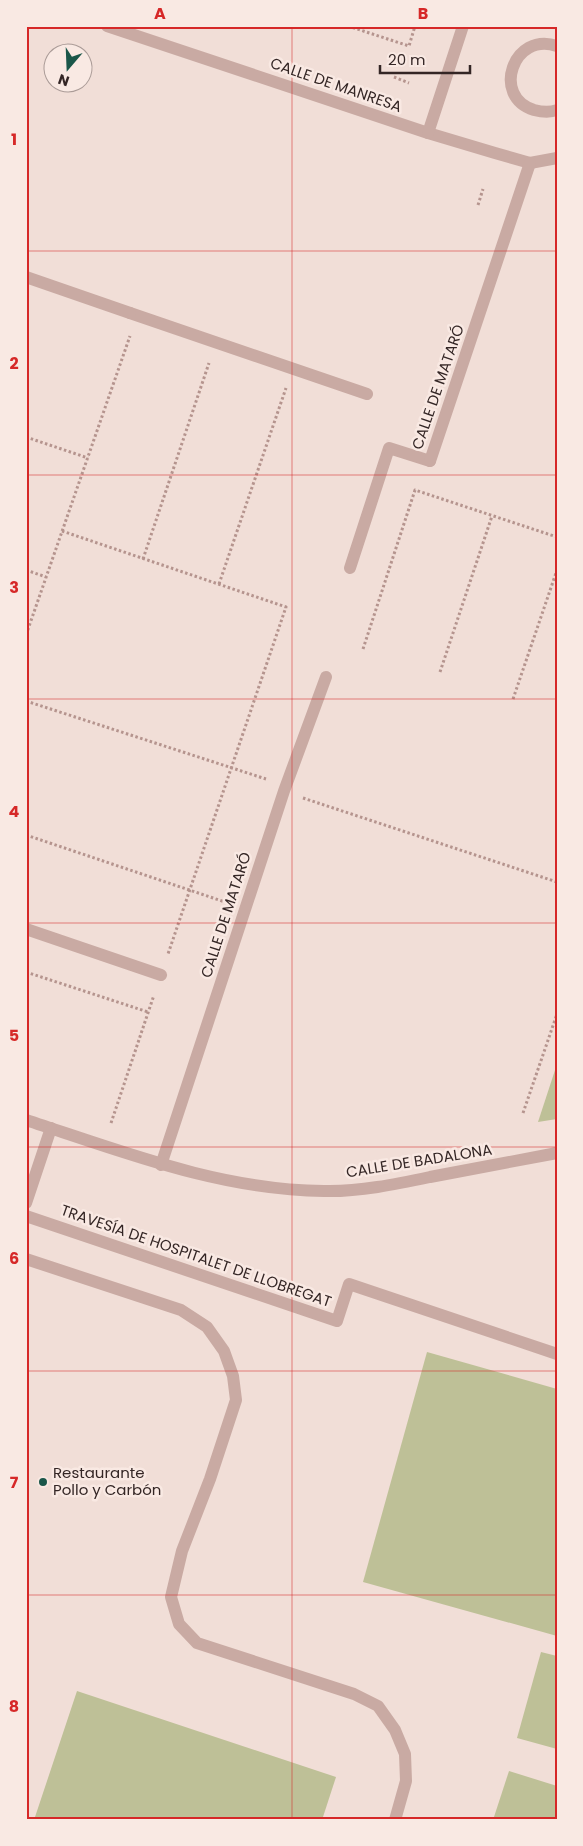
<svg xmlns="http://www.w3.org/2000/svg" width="583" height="1846" font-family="Poppins,sans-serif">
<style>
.green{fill:#bec097}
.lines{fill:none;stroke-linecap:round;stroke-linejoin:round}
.path{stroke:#b5948e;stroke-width:3;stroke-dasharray:2.5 2.5;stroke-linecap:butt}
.service{stroke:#c9aaa3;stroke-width:12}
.pedestrian{stroke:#c9aaa3;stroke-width:12}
.minor{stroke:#c9aaa3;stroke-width:12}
.grid{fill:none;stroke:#d62828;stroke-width:1;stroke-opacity:0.55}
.poi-dot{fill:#1a5649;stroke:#f9e9e3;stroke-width:2}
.labels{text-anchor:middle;stroke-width:5;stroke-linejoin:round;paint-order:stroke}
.street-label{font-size:15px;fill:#342625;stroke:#f9e9e3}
.poi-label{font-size:15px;fill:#342625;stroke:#f9e9e3;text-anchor:start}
.neatline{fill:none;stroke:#d62828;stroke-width:2}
.grid-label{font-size:16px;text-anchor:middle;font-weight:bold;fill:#d62828}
</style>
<rect width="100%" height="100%" fill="#f1ded7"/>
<g class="green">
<polygon points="557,1064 557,1119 538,1122"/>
<polygon points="427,1352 557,1389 557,1636 363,1582"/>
<polygon points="541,1652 557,1656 557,1749 517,1738"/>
<polygon points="77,1691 336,1777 322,1820 34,1820"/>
<polygon points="509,1771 557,1786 557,1820 493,1820"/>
</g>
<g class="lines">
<g class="path">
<polyline points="348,26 409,46 415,26"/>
<polyline points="394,77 409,83"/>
<polyline points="478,205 483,189"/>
<polyline points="26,437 88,458"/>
<polyline points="62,531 286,607 168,954"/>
<polyline points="143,559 209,363"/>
<polyline points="26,570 46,577"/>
<polyline points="219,584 286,388"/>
<polyline points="26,635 130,336"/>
<polyline points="363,649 415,490 557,537"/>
<polyline points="440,672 492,516"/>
<polyline points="513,699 557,570"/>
<polyline points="26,701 266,779"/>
<polyline points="303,798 557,882"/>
<polyline points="26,835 225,902"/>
<polyline points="26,972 148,1012"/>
<polyline points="523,1113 557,1014"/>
<polyline points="111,1123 154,995"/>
</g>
<g class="service">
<path d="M557,46C513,31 491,97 534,110C542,112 549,113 557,110"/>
<polyline points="350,568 389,448 430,461"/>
<polyline points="26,929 161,975"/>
<polyline points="161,1165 284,791 326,677"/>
</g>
<polyline class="pedestrian" points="130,313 367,394"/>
<g class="minor">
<polyline points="107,26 428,133 495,153 530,163 557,158"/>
<polyline points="428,133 463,26"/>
<polyline points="26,277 130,313"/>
<polyline points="430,461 530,163"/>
<path d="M26,1120C124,1152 220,1190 324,1191C358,1192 397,1184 430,1177C472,1169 514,1161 557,1153"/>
<polyline points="26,1203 51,1128"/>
<polyline points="26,1216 337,1321 349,1284 557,1354"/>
<polyline points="26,1259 181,1310 207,1327 224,1351 233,1376 236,1400 210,1479 182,1551 171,1597 179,1624 197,1643 354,1694 378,1706 395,1730 405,1754 406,1781 395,1820"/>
</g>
</g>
<path class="grid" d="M292,26V1820M26,251H557M26,475H557M26,699H557M26,923H557M26,1147H557M26,1371H557M26,1595H557"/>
<circle class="poi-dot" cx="43" cy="1482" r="5"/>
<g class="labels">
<g class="street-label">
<text transform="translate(336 85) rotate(19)" y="5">CALLE DE MANRESA</text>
<text transform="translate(438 387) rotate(-71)" y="5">CALLE DE MATARÓ</text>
<text transform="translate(226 915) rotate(-72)" y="5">CALLE DE MATARÓ</text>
<text transform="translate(419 1161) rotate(-9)" y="5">CALLE DE BADALONA</text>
<text transform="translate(196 1256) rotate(19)" y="5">TRAVESÍA DE HOSPITALET DE LLOBREGAT</text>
</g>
<g class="poi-label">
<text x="53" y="1478">Restaurante<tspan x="53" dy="17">Pollo y Carbón</tspan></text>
</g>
</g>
<rect width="583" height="1846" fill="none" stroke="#f9e9e3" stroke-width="55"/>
<g transform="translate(68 68) rotate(199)"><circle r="24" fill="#f9e9e3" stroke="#aa9b97"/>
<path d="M0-4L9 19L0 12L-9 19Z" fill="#1a5649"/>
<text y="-8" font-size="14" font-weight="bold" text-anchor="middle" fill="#342625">N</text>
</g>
<path d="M380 65v8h90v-8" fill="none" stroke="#342625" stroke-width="2.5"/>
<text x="388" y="65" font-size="15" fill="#342625" stroke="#f9e9e3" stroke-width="4" paint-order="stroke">20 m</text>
<rect x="28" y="28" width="528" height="1790" class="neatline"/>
<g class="grid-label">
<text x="160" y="19">A</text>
<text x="423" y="19">B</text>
<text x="14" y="145">1</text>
<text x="14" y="369">2</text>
<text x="14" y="593">3</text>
<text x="14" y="817">4</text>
<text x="14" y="1041">5</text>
<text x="14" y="1264">6</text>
<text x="14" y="1488">7</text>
<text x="14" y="1712">8</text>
</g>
</svg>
